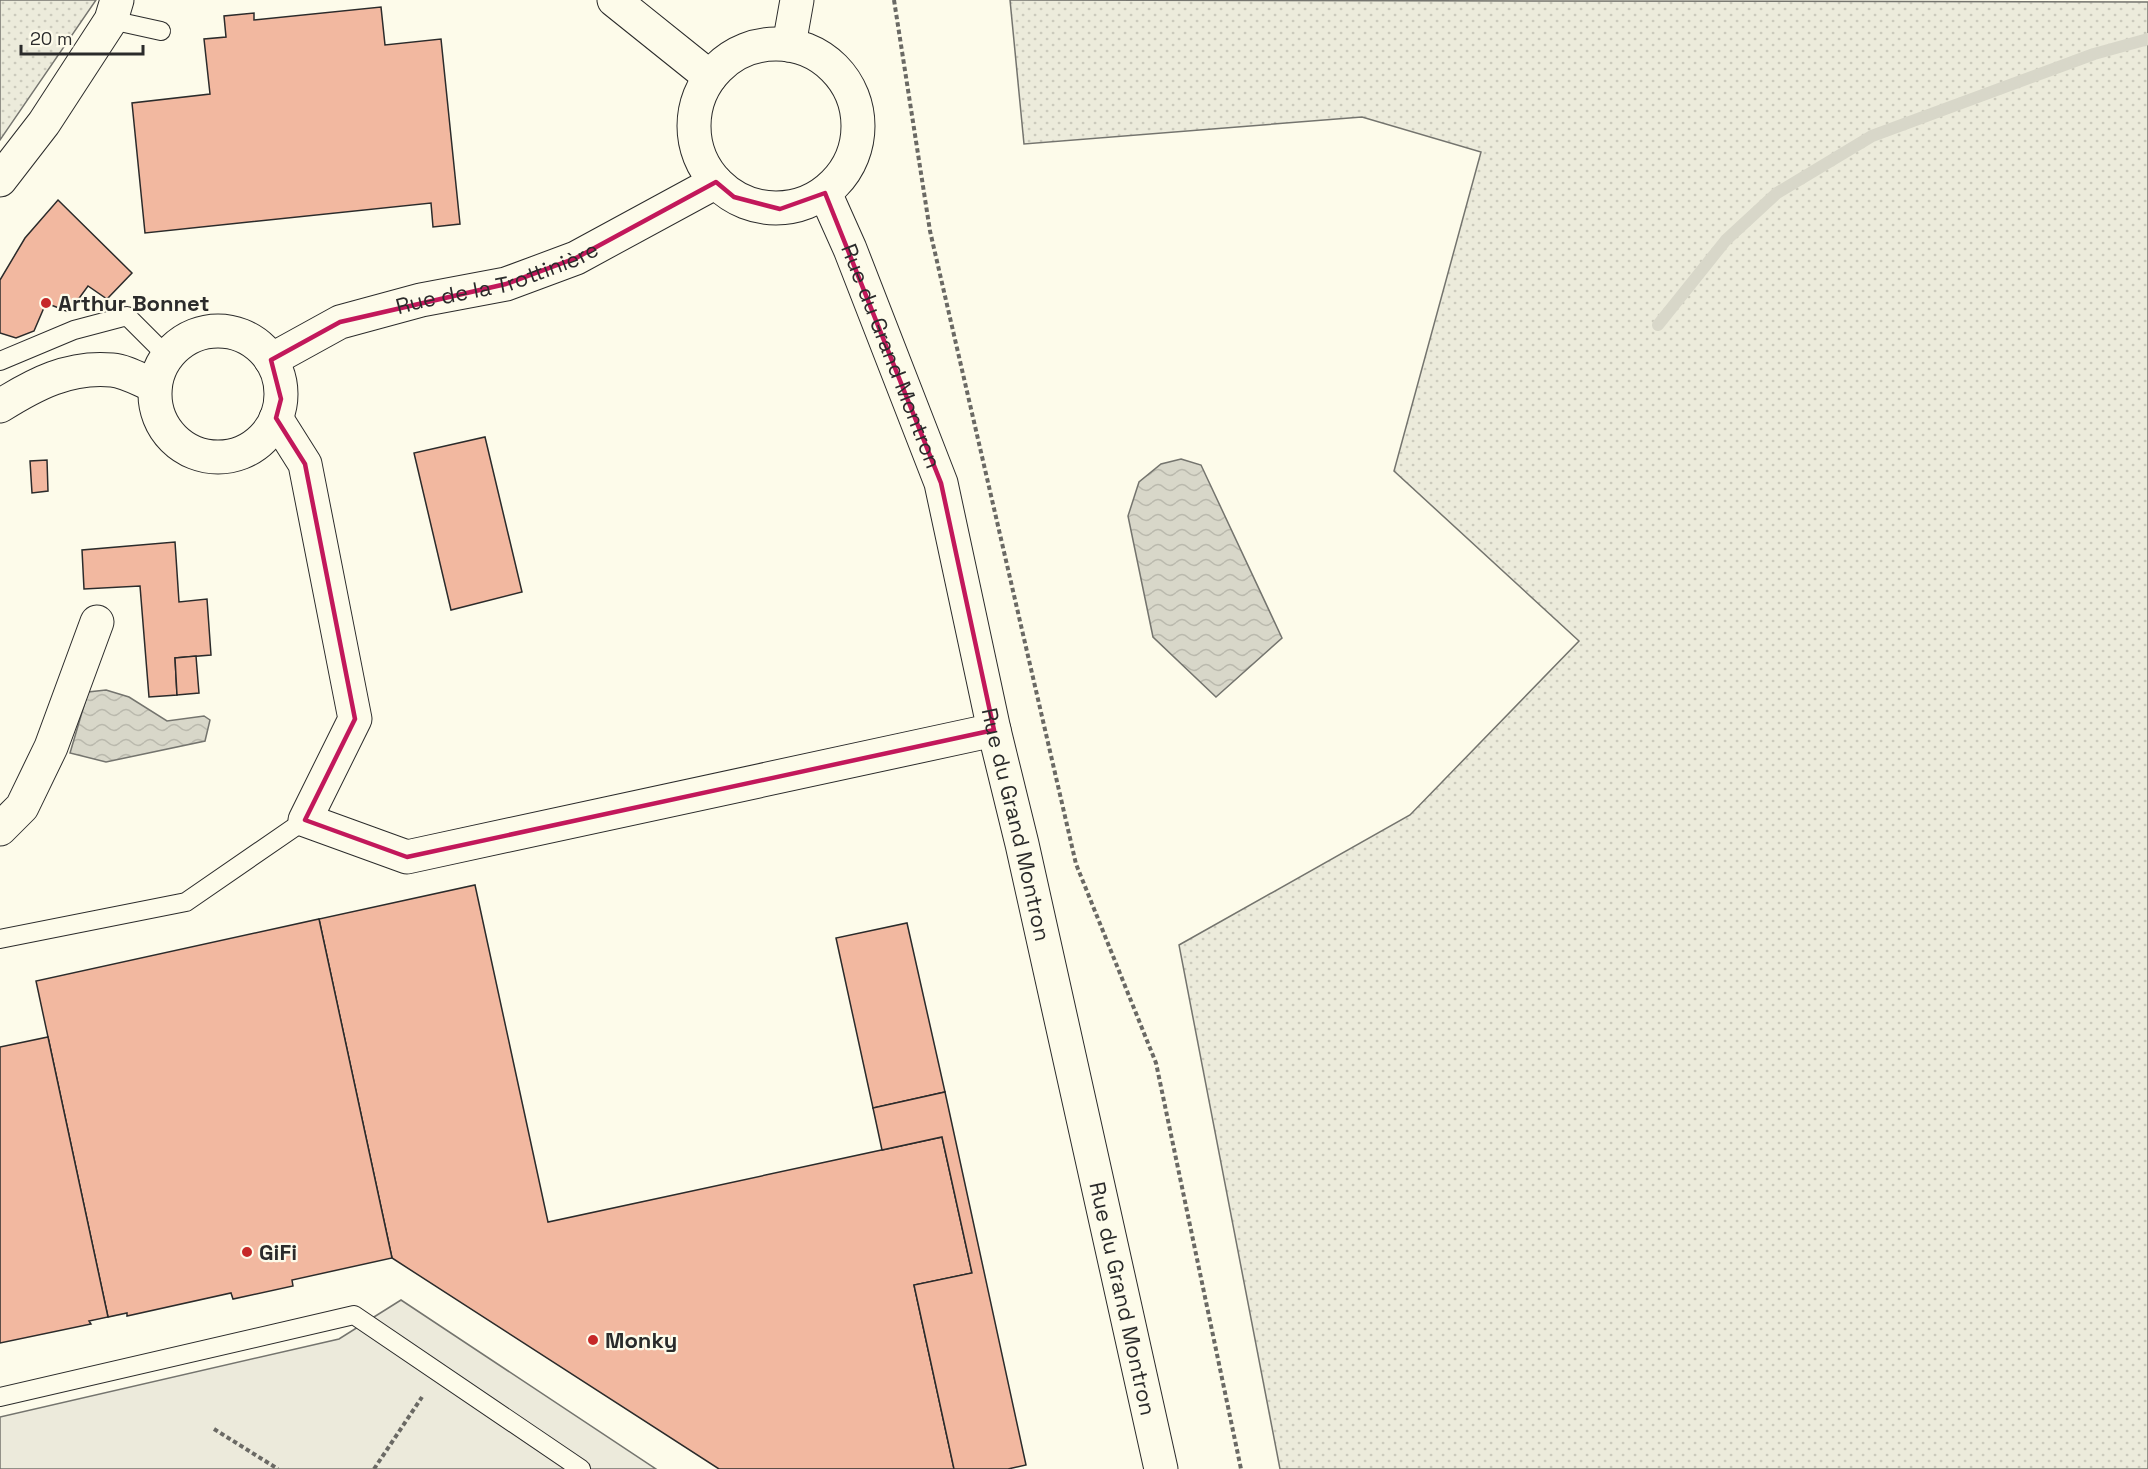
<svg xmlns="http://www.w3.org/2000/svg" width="2148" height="1469" font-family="'Space Grotesk',sans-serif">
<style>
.grass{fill:url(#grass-dots);stroke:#74746e;stroke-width:1.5}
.parking{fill:#eceadb;stroke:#74746e;stroke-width:1.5}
.water{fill:url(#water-waves);stroke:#74746e;stroke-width:1.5}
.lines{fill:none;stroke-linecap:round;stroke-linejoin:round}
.stream{stroke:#d8d7c9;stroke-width:12}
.building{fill:#f2b8a0;stroke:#2b2b2b;stroke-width:1.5}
.service-casing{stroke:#2b2b2b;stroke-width:20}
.minor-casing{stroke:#2b2b2b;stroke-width:35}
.path{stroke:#6a6964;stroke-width:4;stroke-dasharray:4.5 3;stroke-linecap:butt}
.service{stroke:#fdfbea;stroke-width:18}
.minor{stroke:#fdfbea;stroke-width:33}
.marked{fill:none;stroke:#c2185b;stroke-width:4.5;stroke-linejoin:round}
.poi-dot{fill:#c62828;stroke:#fdfbea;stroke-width:2}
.labels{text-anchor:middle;stroke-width:4.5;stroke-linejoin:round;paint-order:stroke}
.street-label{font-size:22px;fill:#2b2b2b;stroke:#fdfbea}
.poi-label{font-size:22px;font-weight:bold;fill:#2b2b2b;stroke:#fdfbea;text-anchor:start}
</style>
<defs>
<pattern id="grass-dots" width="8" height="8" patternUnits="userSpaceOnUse" patternTransform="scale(1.5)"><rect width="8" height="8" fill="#ecebdb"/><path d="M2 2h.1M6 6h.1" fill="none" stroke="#cbcabc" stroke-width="1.8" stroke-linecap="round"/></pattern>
<pattern id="water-waves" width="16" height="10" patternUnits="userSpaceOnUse" patternTransform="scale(1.5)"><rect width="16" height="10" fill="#d8d7c9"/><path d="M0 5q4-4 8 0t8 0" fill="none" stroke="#bab9ad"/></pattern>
</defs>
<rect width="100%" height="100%" fill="#fdfbea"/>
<g class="grass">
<polygon points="0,0 96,0 0,140"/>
<polygon points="1010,0 2148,2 2148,1469 1280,1469 1179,945 1410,815 1579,641 1394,471 1481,152 1362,117 1024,144"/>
</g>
<polygon class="parking" points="401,1300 656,1469 0,1469 0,1417 339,1339"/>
<g class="water">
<polygon points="1181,459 1201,465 1282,638 1216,697 1153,637 1128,516 1139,482 1161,464"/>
<polygon points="106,690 129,697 167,721 204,716 210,720 205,741 106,762 70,753 88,692"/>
</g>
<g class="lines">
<polyline class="stream" points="1658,325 1726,240 1777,193 1872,136 2094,54 2148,39"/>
</g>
<g class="building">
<polygon points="381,7 385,45 441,39 460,224 433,227 431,203 145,233 132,103 210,94 204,39 226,37 224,16 254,13 254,20"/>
<polygon points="58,200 132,273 107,299 88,286 69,312 46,303 34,331 16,338 0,333 0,280 25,238"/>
<polygon points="485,437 522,592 451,610 414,453"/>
<polygon points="47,460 48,491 32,493 30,461"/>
<polygon points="175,542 179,602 207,599 211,655 175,658 177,695 149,697 140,586 84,589 82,550"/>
<polygon points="196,656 199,693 177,695 175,658"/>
<polygon points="475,885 548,1222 942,1137 972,1273 914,1285 954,1469 719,1469 392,1258 319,919"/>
<polygon points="319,919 392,1258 292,1280 293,1286 233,1299 231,1293 127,1316 127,1313 108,1317 36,981"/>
<polygon points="907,923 945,1092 873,1108 836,938"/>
<polygon points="48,1037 108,1317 89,1321 91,1324 0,1343 0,1047"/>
<polygon points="945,1092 1026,1465 1008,1469 954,1469 914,1285 972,1273 942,1137 882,1150 873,1108"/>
</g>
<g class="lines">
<defs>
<g id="service">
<polyline points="111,20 161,31"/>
<polyline points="0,361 74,330 127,316 167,356"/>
<polyline points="0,939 186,902 305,820"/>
<polyline points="0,1397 354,1315 581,1469"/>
</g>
<g id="minor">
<polyline points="614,0 710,77"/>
<circle cx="776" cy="126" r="82"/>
<polyline points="789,45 797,0"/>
<polyline points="0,180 44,123 111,20 117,0"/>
<path id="s1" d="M825,193L850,249L941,483L994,730L1022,844L1161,1469"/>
<circle cx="218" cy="394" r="63"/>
<path id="s2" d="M271,360L340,322L421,300L506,284L576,258L716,182"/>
<path d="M0,406C35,384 69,366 112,370C126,371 142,381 155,386"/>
<polyline points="276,418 305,464 355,719 305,820 407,857 994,730"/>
<polyline points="0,829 22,807 51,747 97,622"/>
</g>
</defs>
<use href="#service" class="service-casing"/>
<use href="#minor" class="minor-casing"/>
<g class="path">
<polyline points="894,0 930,231 1076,864 1156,1063 1241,1469"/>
<polyline points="214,1429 278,1469"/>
<polyline points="374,1469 422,1397"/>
</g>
<use href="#service" class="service"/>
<use href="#minor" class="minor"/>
</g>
<path class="marked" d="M716,182L734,197L780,209L825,193L941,483L994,730L407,857L305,820L355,719L305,464L276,418L281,399L271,360L340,322L506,284L576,258Z"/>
<g class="poi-dot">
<circle cx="46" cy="303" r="6"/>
<circle cx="247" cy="1252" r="6"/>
<circle cx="593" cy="1340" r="6"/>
</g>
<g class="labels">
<g class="street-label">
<text dy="8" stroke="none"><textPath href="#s2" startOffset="242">Rue de la Trottinière</textPath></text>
<text dy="8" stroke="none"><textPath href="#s1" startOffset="176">Rue du Grand Montron</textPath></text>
<text dy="8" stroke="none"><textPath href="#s1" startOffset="662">Rue du Grand Montron</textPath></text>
<text dy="8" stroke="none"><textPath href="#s1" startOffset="1148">Rue du Grand Montron</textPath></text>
</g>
<g class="poi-label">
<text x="58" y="311">Arthur Bonnet</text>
<text x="259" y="1260">GiFi</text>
<text x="605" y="1348">Monky</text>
</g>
</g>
<path d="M21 45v9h122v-9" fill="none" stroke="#2b2b2b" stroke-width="3"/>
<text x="30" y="45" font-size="18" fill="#2b2b2b" stroke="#fdfbea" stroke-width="4.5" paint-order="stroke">20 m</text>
</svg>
